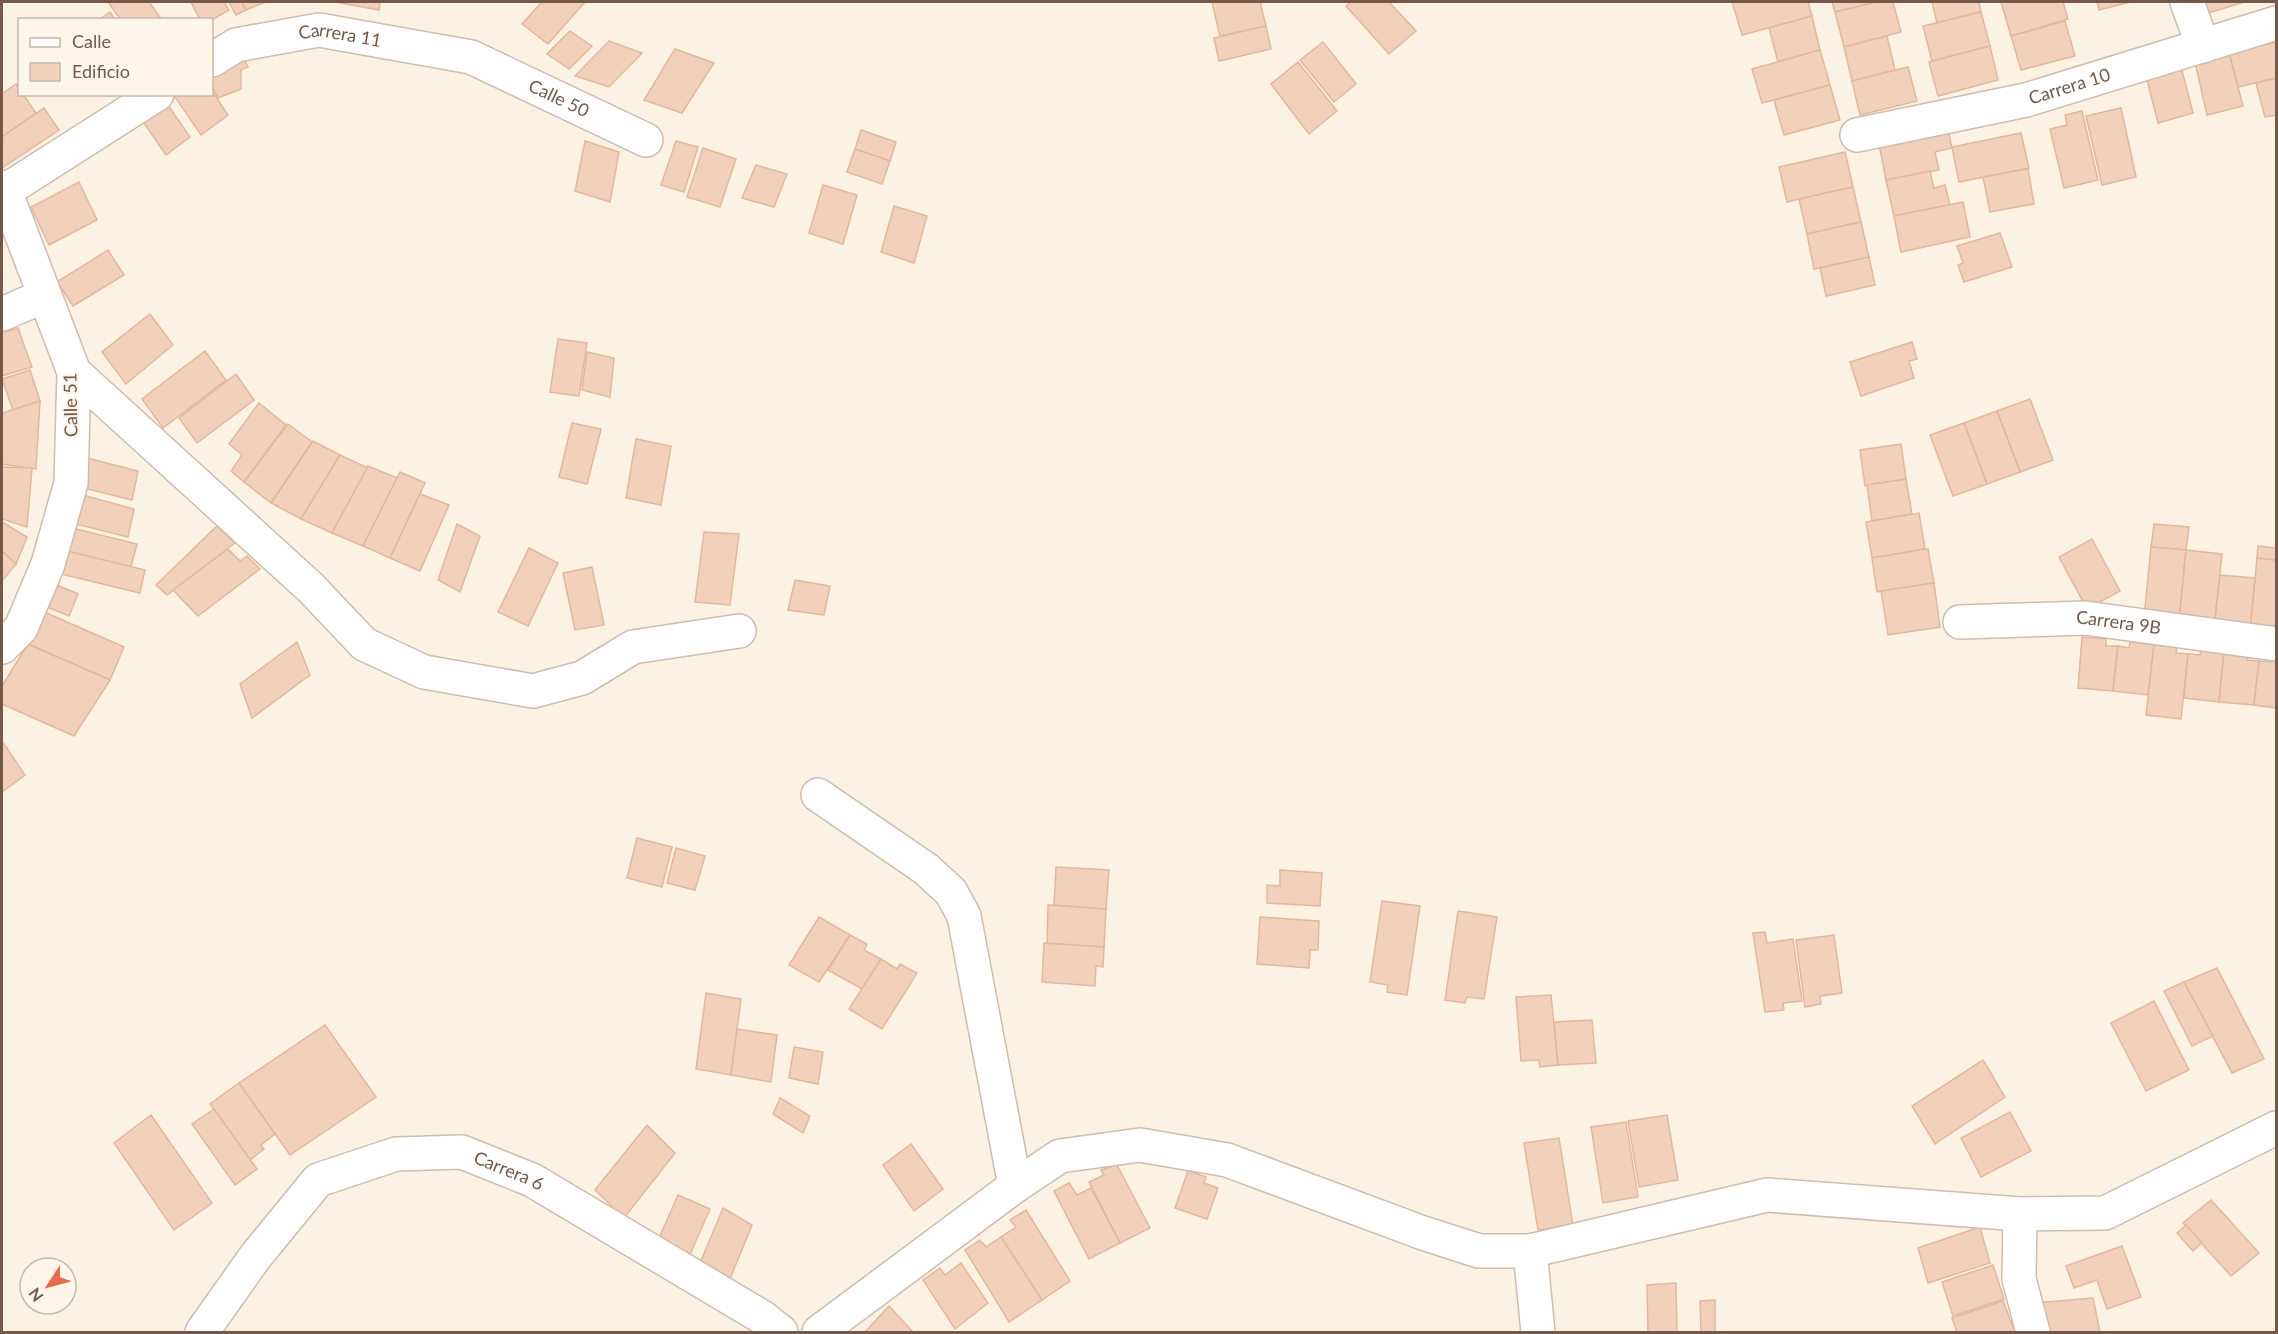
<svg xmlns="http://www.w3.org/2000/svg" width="2278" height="1334" font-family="Lato,sans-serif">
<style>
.building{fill:#f1d0bc;stroke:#e3b79d;stroke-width:1.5}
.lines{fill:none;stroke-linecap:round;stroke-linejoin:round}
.minor-casing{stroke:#cfbcae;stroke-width:36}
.minor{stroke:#fff;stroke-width:33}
.labels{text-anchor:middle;stroke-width:4.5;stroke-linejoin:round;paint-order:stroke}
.street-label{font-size:18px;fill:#74584a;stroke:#fff6ea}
</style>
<rect width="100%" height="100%" fill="#fcf2e4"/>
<g class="building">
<polygon points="108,2 149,2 162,20 121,20"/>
<polygon points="191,2 224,2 229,10 212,20 200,20"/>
<polygon points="229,2 242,2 246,10 236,15"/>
<polygon points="242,2 266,2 246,10"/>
<polygon points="335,2 380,2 379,10"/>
<polygon points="542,2 585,2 548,44 522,24"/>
<polygon points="1212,2 1260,2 1266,26 1220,36"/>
<polygon points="1351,2 1389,2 1416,31 1389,54 1346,6"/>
<polygon points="1732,2 1808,2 1812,16 1742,35"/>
<polygon points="1832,2 1876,2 1835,12"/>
<polygon points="1876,2 1893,2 1901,32 1844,47 1835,12"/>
<polygon points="1932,2 1979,2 1981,12 1937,23"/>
<polygon points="2001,2 2063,2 2068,19 2011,36"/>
<polygon points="2097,2 2130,2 2099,10"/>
<polygon points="2194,2 2244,2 2199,16"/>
<polygon points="110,12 115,20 99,20"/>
<polygon points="1981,12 1990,46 1932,61 1923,26"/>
<polygon points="1812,16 1820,50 1778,62 1769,28"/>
<polygon points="2065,21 2075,56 2021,70 2011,36"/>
<polygon points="1266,26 1271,49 1219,61 1214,38"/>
<polygon points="570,31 592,46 569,69 547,54"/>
<polygon points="1887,36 1895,70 1852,81 1844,47"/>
<polygon points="609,41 642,53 609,87 575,76"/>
<polygon points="1323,42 1356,84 1334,102 1300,60"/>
<polygon points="2276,42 2276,78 2238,87 2229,53"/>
<polygon points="1990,46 1998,80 1938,96 1929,62"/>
<polygon points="675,49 714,63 682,113 644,100"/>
<polygon points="1820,50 1830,85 1762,103 1752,69"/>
<polygon points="2229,53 2243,106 2207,115 2195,62"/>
<polygon points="241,54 248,67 241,70 241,89 218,98 212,86 212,66"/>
<polygon points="1298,62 1337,111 1309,134 1271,84"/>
<polygon points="2180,63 2193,113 2158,123 2145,72"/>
<polygon points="1908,67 1917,101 1860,115 1852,81"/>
<polygon points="2276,78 2276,115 2265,117 2256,83"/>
<polygon points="16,84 20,90 20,94 23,94 36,113 2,137 2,94"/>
<polygon points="1830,85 1840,120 1784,135 1774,100"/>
<polygon points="212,91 228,115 201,135 173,94 212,94"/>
<polygon points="163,98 190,137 166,155 139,116"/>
<polygon points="44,108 59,130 2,168 2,137"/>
<polygon points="2121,108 2136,177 2102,185 2086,116"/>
<polygon points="2082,111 2098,180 2064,188 2050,129 2067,125 2065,115"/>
<polygon points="861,130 896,142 890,161 855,149"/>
<polygon points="1948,130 1952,148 1935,152 1939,170 1886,180 1879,144"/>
<polygon points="2021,133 2029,168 1959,182 1952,147"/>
<polygon points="585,141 619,152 610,202 575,191"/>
<polygon points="676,141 698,147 684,192 661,185"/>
<polygon points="703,148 736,159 720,207 687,197"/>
<polygon points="855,149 890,161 882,184 847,172"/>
<polygon points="1845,152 1853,187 1787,202 1779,167"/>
<polygon points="756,165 787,174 774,207 742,198"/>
<polygon points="2028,169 2034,204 1990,212 1983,177"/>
<polygon points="1930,171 1934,188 1945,185 1950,205 1894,216 1886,180"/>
<polygon points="79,182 97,220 49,245 31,207"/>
<polygon points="823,185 857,195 843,244 809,233"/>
<polygon points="1853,187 1861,222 1807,234 1799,199"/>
<polygon points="1963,202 1970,237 1901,252 1894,216"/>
<polygon points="894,206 927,216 914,263 881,252"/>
<polygon points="1861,222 1869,257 1814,269 1807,234"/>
<polygon points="2000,233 2012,267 1964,282 1958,265 1963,263 1957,246"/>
<polygon points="108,250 124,275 73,306 57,282"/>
<polygon points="1869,257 1875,285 1826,296 1820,268"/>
<polygon points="150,314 173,345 126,384 102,352"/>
<polygon points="18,328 32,367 2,376 2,333"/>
<polygon points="558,339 587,343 579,396 550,392"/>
<polygon points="1912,342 1917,359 1909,361 1914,378 1861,396 1850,362"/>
<polygon points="205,351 226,380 163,428 142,399"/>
<polygon points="587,352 614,358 610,397 582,390"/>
<polygon points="30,370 40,401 13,410 2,379"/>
<polygon points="236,374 254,400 197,443 179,418"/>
<polygon points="2030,399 2053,460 2020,472 1997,411"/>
<polygon points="40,401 36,469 2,464 2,413"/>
<polygon points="259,403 286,425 244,482 231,471 242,455 229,444"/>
<polygon points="1997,411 2020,472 1987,484 1964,423"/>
<polygon points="572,423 601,429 587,484 559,477"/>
<polygon points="1964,423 1987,484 1953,496 1930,435"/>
<polygon points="288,424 312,442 271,503 244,482"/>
<polygon points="636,439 671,446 661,505 626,498"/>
<polygon points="313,441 340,455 301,519 271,503"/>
<polygon points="1901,444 1906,479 1865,486 1860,450"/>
<polygon points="340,455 368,468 332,533 301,519"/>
<polygon points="87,458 138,471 132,500 80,487"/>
<polygon points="368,466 397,478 363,546 332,533"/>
<polygon points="2,467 32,468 27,527 2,519"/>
<polygon points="400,472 425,483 390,558 363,546"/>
<polygon points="1906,479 1912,514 1872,521 1867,485"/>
<polygon points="79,494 134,509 128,537 72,523"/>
<polygon points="420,494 449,505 420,571 390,558"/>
<polygon points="1919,513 1925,549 1872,558 1866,522"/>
<polygon points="2,522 27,537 16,564 2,551"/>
<polygon points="457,524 480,536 460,592 438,580"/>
<polygon points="2154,524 2189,527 2186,550 2151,547"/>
<polygon points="64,526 137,544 131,567 59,549"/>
<polygon points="217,526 235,543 167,595 156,585"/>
<polygon points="704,532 739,534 730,605 695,602"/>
<polygon points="2092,539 2120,591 2087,609 2059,557"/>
<polygon points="2258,546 2276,548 2276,560 2257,558"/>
<polygon points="2151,547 2186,550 2179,621 2144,618"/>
<polygon points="529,548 558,563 528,626 498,612"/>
<polygon points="59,549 145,570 140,593 53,572"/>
<polygon points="228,549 240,561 247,556 260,569 198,616 173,590"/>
<polygon points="1925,549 1928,549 1934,583 1877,592 1872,558"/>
<polygon points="2186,550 2222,554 2215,619 2179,621"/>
<polygon points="2,551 16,564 2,581"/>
<polygon points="2257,558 2276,560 2276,625 2274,625 2273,631 2250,629"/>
<polygon points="592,567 604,625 575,630 563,573"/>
<polygon points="2220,575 2255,578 2250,629 2226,626 2227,620 2215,619"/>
<polygon points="795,580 830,586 824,615 788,610"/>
<polygon points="50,582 78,594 69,616 42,605"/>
<polygon points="1934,583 1940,627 1888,635 1881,591"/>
<polygon points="42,611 124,647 110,680 28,644"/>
<polygon points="2082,637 2106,639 2106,646 2118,646 2113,691 2078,688"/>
<polygon points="297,642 310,675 252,718 240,684"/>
<polygon points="2130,642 2154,645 2148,695 2113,691 2118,646 2129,648"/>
<polygon points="28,644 110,680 74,736 2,704 2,686"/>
<polygon points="2154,645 2177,647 2176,653 2188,654 2181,719 2146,715"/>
<polygon points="2201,649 2224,652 2219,702 2184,698 2188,654 2200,655"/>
<polygon points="2224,652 2248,654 2247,660 2259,661 2254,705 2219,702"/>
<polygon points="2271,656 2276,657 2276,708 2254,705 2259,661 2271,662"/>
<polygon points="2,741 25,775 2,792"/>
<polygon points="637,838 672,847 662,887 627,878"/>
<polygon points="676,848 705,856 695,890 667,883"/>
<polygon points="1056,867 1109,870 1106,909 1054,905"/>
<polygon points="1280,870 1322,873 1320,906 1267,903 1267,885 1280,886"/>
<polygon points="1382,901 1420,906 1407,995 1387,992 1388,985 1370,982"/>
<polygon points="1048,905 1106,909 1104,947 1047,944"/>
<polygon points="1458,911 1497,917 1484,999 1467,997 1465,1003 1445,1000"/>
<polygon points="819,917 850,935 819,982 789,965"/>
<polygon points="1260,917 1319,921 1318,950 1310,950 1309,968 1257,964"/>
<polygon points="1765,932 1767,943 1793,939 1802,1001 1783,1003 1784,1010 1765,1012 1753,933"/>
<polygon points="850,935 867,944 864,950 881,959 862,989 828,970"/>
<polygon points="1834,935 1842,993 1820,996 1821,1004 1805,1007 1796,940"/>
<polygon points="1044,943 1104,947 1103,967 1096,966 1095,986 1042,982"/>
<polygon points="881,959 897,969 900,964 917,973 882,1029 849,1009"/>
<polygon points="2217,968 2264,1059 2232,1073 2184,982"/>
<polygon points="2184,982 2213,1036 2192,1046 2164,991"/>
<polygon points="706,993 741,999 731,1075 696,1069"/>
<polygon points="1551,995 1558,1065 1540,1067 1539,1060 1521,1061 1516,997"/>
<polygon points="2154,1001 2189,1070 2146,1091 2111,1023"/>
<polygon points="1592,1020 1596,1063 1558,1065 1554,1022"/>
<polygon points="325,1025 376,1097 290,1155 239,1083"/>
<polygon points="737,1029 777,1035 771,1082 731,1075"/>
<polygon points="794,1047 823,1052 818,1084 789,1078"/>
<polygon points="1983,1060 2005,1097 1935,1144 1912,1106"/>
<polygon points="239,1083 275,1134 261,1145 264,1149 250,1160 210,1104"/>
<polygon points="780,1098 810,1116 803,1133 773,1114"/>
<polygon points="214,1109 257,1169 235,1185 192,1124"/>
<polygon points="2010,1112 2031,1151 1981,1177 1961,1138"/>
<polygon points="151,1115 212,1203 174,1230 114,1143"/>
<polygon points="1667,1115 1678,1180 1639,1187 1628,1121"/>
<polygon points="1626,1122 1638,1197 1603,1203 1591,1127"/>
<polygon points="647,1125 675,1153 624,1218 595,1190"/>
<polygon points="1559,1138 1573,1225 1538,1230 1524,1143"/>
<polygon points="911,1144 943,1189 914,1211 883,1165"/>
<polygon points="1117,1165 1150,1228 1120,1243 1089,1182 1104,1175 1101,1170"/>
<polygon points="1188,1171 1206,1177 1204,1183 1218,1188 1207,1219 1175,1208"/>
<polygon points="1069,1183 1077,1195 1091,1188 1120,1243 1089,1259 1054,1191"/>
<polygon points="678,1195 710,1209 687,1261 653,1252"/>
<polygon points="2211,1200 2259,1253 2231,1276 2183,1223"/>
<polygon points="723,1208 752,1225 725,1291 696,1273"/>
<polygon points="1026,1210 1070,1281 1042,1300 1001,1237 1016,1227 1010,1220"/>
<polygon points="2186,1225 2202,1243 2193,1251 2177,1233"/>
<polygon points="1980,1227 1990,1263 1928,1283 1918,1248"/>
<polygon points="1001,1237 1042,1300 1009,1322 965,1250 980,1240 986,1247"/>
<polygon points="2122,1246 2141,1297 2107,1309 2097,1280 2074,1288 2066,1266"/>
<polygon points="961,1263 988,1303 955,1329 923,1280 940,1268 945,1275"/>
<polygon points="1993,1265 2004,1299 1953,1316 1942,1282"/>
<polygon points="1676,1283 1677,1332 1648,1332 1647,1285"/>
<polygon points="2093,1298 2100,1332 2040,1332 2035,1303"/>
<polygon points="1715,1300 1715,1332 1701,1332 1700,1301"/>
<polygon points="2003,1301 2015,1332 1957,1332 1952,1318"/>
<polygon points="889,1306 913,1332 865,1332"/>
</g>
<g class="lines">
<defs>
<g id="minor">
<polyline points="2187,2 2203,46"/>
<path id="s1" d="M212,60L236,45L319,30L471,57L646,140"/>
<path id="s2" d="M1857,135L2026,100L2276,23"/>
<polyline points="2,187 5,191 74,372 71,483 48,564 21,628 2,647"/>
<polyline points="5,191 157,94"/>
<polyline points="2,314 44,296"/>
<polyline points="74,372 311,588 364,644 424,672 533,691 582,678 633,647 739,631"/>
<path id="s3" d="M1960,622L2085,618L2276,644"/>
<polyline points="818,795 926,869 951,892 964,916 1015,1186"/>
<polyline points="2020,1214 2019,1279 2033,1332"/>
<polyline points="1530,1251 1538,1332"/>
<path id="s4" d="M202,1332L255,1257L318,1180L396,1154L462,1152L532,1180L762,1317L781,1332"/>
<polyline points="819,1332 1015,1186 1060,1156 1140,1145 1227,1160 1423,1233 1479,1251 1530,1251 1767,1195 2020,1214 2105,1213 2276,1128"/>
</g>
</defs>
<use href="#minor" class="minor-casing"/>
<use href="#minor" class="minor"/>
</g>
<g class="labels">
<g class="street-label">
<text dy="6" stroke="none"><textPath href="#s1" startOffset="134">Carrera 11</textPath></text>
<text dy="6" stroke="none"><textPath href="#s2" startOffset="218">Carrera 10</textPath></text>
<text dy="6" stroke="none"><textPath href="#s1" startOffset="364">Calle 50</textPath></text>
<text transform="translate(71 405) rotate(-91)" y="6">Calle 51</text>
<text dy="6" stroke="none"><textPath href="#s3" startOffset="159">Carrera 9B</textPath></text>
<text dy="6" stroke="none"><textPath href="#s4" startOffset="390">Carrera 6</textPath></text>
</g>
</g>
<rect width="2278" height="1334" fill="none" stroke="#74584a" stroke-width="6"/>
<rect x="18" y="18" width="195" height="78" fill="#fff6ea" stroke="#c7b7aa" stroke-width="1.5"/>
<rect x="30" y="38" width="30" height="9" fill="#ffffff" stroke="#c7b7aa" stroke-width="1.5"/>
<text x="72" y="48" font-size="18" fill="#74584a">Calle</text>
<rect x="30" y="63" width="30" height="18" fill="#f1d0bc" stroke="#c7b7aa" stroke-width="1.5"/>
<text x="72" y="78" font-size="18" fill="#74584a">Edificio</text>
<g transform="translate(48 1286) rotate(234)"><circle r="28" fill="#fff6ea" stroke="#c7b7aa" stroke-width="1.5"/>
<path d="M0-4.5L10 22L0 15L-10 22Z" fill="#e36c4c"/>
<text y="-9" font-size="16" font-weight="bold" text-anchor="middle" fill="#74584a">N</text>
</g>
</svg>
